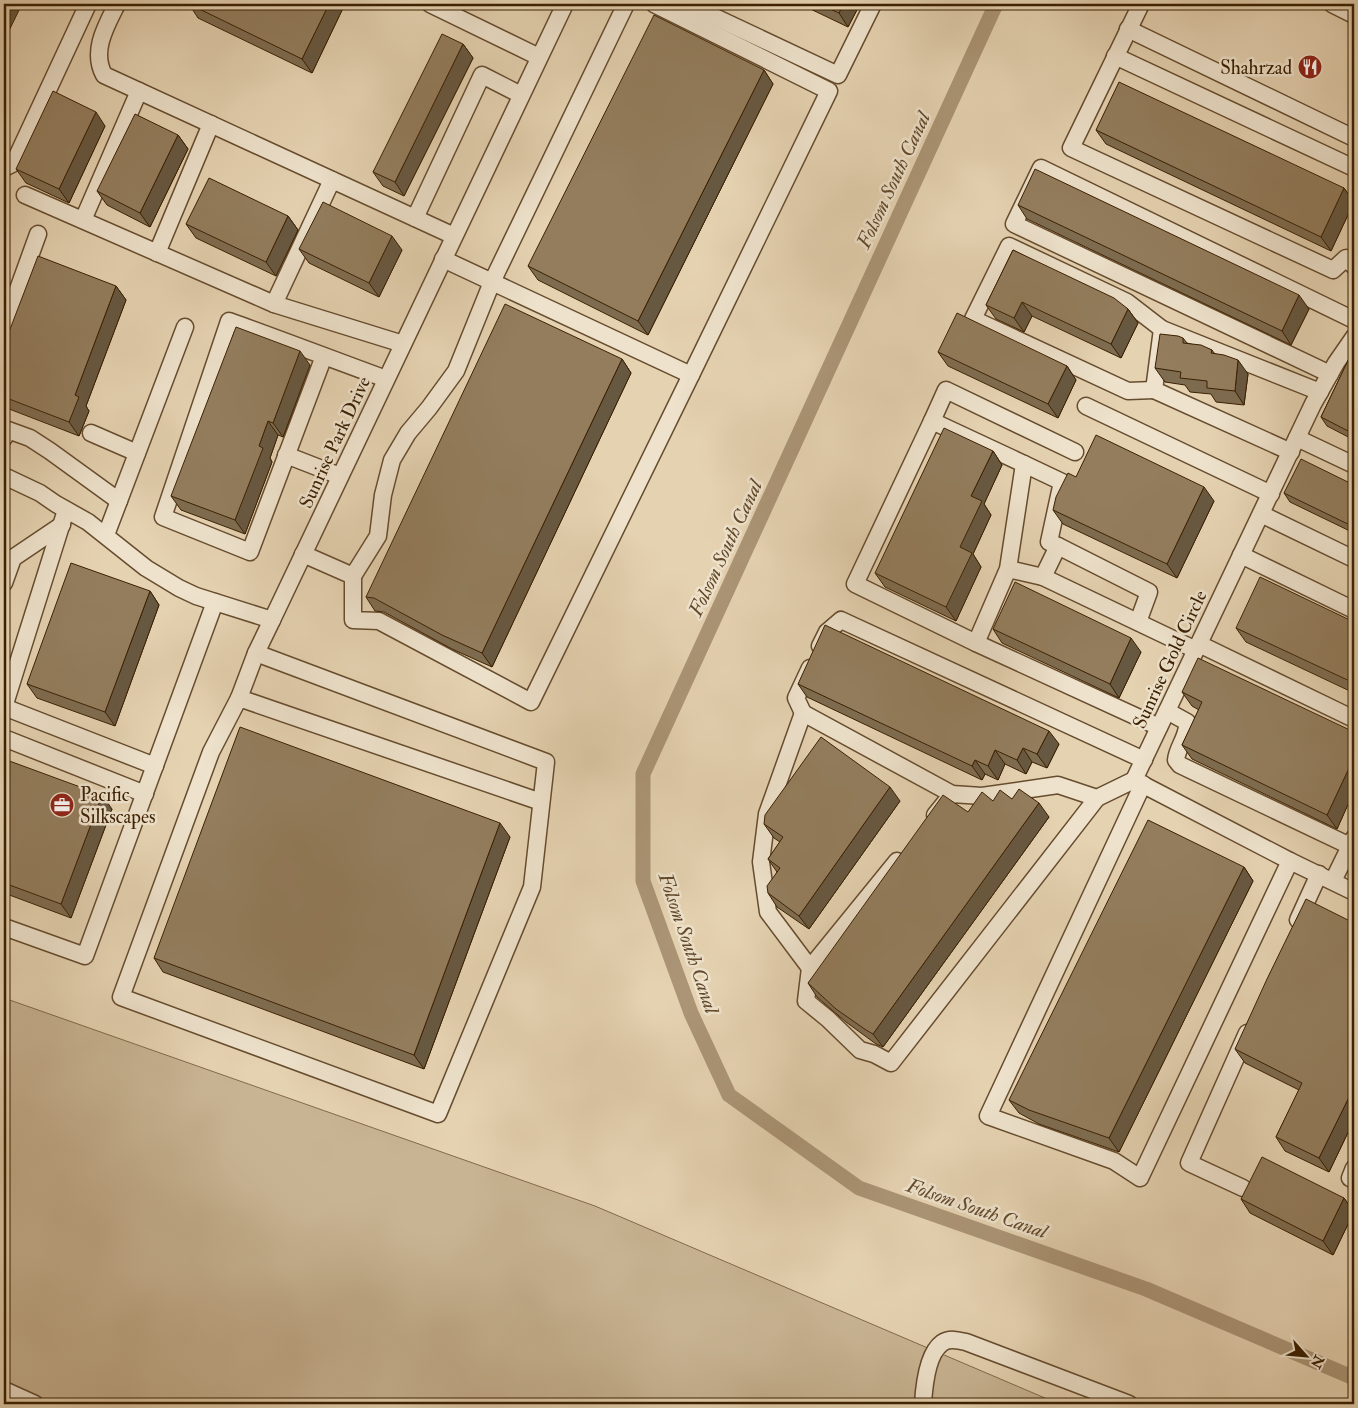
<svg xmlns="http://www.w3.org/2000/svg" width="1358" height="1408" font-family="'IM FELL Double Pica',serif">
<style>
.green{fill:#c8b493;stroke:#826a4a}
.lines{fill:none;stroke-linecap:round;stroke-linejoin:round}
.canal{stroke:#ab9576;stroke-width:15}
.minor-casing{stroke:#664c2e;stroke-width:19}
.minor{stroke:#eee2cc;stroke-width:16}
.wall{fill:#7e6c50;stroke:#3b2002}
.shaded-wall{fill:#675841;stroke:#3b2002}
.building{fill:#937d5d;stroke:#3b2002}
.labels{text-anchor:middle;stroke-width:5;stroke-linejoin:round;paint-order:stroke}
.poi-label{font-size:19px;fill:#3b2002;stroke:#eee2cc;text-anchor:end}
.street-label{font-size:19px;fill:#3b2002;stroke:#eee2cc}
.water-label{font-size:20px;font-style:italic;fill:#62492b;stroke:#eee2cc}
</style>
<rect width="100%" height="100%" fill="#e5d2b1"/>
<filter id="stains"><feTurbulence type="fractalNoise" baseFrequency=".004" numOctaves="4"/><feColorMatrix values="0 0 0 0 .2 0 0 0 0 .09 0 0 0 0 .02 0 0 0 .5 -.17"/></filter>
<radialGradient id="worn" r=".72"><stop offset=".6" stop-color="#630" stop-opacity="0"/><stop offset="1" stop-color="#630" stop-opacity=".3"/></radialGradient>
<polygon class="green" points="4,998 595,1206 1059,1404 4,1404"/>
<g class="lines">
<polyline class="canal" points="996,4 643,774 643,881 691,1013 729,1095 859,1188 1146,1289 1354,1378"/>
<defs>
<g id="minor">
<path d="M117,4C106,26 91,51 104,75L454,236"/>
<polyline points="430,4 539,57"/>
<polyline points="687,4 838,75 873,4"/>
<polyline points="1141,4 1071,148 1333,270 1346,258 1354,266"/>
<polyline points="1332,4 1354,15"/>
<polyline points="1128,29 1354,138"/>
<polyline points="1115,56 1354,168"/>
<polyline points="4,168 14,163 88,4"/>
<polyline points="25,195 274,304 403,344"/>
<polyline points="415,218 482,75 521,95"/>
<polyline points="83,220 139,91"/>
<polyline points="157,253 211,124"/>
<polyline points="443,259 691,375 829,91 654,4"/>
<polyline points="274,304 332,180"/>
<polyline points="4,328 38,234"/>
<polyline points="1354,337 1336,363 1313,404 1134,780 1290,861 1354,892"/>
<path d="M324,356L250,552L163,517L229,321C282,340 334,360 386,379"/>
<polyline points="1330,374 1014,224 1041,168 1354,320"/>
<polyline points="1154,390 1128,391 973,319 1009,246 1127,302 1162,329"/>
<polyline points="1086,406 1271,494"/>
<polyline points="932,421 946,390 1075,452"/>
<polyline points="91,433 137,453"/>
<polyline points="4,438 8,430 30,438 50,451 119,501"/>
<polyline points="1297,438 1354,465"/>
<polyline points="1291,452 1154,390 1162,329 1320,392"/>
<polyline points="286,455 340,476"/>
<polyline points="1024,464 1062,482 1049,542 1058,546"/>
<polyline points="4,476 40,493 56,504 88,522 146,568 179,588 196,596 272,620 565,4"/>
<polyline points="1261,514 1354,559"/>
<polyline points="106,535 185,327"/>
<polyline points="303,554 353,576 353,620 379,621 531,702 691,375"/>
<polyline points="1241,555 1354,610"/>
<polyline points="1008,569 976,643 855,584 932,421 1024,464 1008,569 1043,577 1196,650"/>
<polyline points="353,576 378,536 383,495 392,460 408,433 429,408 456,371 492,282 626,4"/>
<polyline points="1043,577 1058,546 1149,592 1138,622"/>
<polyline points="4,583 13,558 62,525"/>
<path d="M272,620L256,653L546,762C541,804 537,845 532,887L438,1114L121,997L211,752L239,698L541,802"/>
<polyline points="976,643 1159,727"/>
<polyline points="1199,644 1354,719"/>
<polyline points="820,646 827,632 841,620 1144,760"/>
<polyline points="239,698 256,653"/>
<polyline points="4,707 66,510"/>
<polyline points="4,707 155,766"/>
<path d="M1167,711L1187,722C1189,735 1177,747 1176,760L1180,765L1350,846"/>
<polyline points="803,713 796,698 810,668"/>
<polyline points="4,738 145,794"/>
<polyline points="1143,784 988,1116 1114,1161 1140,1178 1290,861"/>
<polyline points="935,815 952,794"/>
<polyline points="897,861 810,968 768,912 761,862 767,814 803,713 952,794 982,796 1058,785 1097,798 1134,780"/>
<polyline points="1333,881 1354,838"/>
<polyline points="1298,920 1319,874"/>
<polyline points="4,927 85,956 215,602"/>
<polyline points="810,968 806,1001 828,1019 860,1050 874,1054 891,1063 1097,798"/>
<polyline points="1354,1168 1350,1178 1354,1180"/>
<polyline points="1243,1188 1189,1163 1247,1033"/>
<polyline points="4,1390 35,1404"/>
<path d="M923,1404C924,1387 927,1354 942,1343C949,1338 958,1340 966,1342L1129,1404"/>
</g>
</defs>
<use href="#minor" class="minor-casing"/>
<use href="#minor" class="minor"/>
</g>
<g class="wall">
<polygon points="189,4 345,4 312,73 198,18"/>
<polygon points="800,4 860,4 848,27"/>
<polygon points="463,44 473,58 404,196 383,186 373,172"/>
<polygon points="764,70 773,84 648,335 538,280 528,266"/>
<polygon points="105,126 69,203 26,183 16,169"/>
<polygon points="1096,130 1344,188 1354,202 1331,251 1106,144"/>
<polygon points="178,135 188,149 150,227 107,205 97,191"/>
<polygon points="1018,205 1309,309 1291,345 1027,219"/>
<polygon points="288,216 298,230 276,276 196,238 186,224"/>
<polygon points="299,249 402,250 379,297 309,263"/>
<polygon points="1013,250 1128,309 1138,323 1121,358 1032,316 1024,332 996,319 986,305"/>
<polygon points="116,286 126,300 86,406 89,411 79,436 4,407 4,345"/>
<polygon points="1183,338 1187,343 1212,350 1214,353 1248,374 1244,405 1216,402 1211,394 1190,392 1185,385 1165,382 1155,368"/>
<polygon points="1354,348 1354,440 1327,426 1321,417"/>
<polygon points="938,352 1067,366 1076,380 1058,418 948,366"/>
<polygon points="622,359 631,373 492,667 452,649 384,612 375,611 366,597"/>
<polygon points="310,365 283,437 278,435 270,458 272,462 245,534 181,510 171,496"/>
<polygon points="993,451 1002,465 984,504 991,515 973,554 981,567 956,621 885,587 875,573"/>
<polygon points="1354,485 1354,533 1290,502 1284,493"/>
<polygon points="1214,501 1177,578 1063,524 1053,510"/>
<polygon points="150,591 159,605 115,726 37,698 27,684"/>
<polygon points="1354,622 1354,693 1246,642 1236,628"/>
<polygon points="993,629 1141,652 1119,698 1002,643"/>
<polygon points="798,684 1059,744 1047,768 1032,762 1026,774 1005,764 998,780 985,774 982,780 807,697"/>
<polygon points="1182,692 1354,732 1354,791 1337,829 1192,759 1182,745 1199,710 1192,706"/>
<polygon points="4,759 112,809 71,918 4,893"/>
<polygon points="1012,799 1049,817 883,1047 876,1044 846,1022 817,997 808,983 968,812 993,801"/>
<polygon points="900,801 809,929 777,907 768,893 777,872 768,859 780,842 774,838 764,824"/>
<polygon points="510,837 424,1069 163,972 154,958"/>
<polygon points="1244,867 1253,881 1119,1152 1039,1124 1019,1113 1009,1100"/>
<polygon points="1354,923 1354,1120 1329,1172 1285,1151 1276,1137 1299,1090 1245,1063 1235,1049"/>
<polygon points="1344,1198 1354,1212 1333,1255 1250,1213 1241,1199"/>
</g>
<g class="shaded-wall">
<polygon points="6,4 22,4 4,41 4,8"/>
<polygon points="329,4 345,4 312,73 302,59"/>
<polygon points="843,4 860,4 848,27 839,13"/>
<polygon points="463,44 473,58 404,196 395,182"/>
<polygon points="764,70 773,84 648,335 638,321"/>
<polygon points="96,112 105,126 69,203 59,189"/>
<polygon points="178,135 188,149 150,227 140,213"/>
<polygon points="1344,188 1354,202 1331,251 1321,237"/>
<polygon points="288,216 298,230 276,276 266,262"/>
<polygon points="392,236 402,250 379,297 369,283"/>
<polygon points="116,286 126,300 86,406 89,411 79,436 69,422 75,395"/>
<polygon points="1299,295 1309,309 1291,345 1282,331"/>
<polygon points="1022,302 1032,316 1024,332 1014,318"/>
<polygon points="1128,309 1138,323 1121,358 1111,344"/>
<polygon points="300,351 310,365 283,437 273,423"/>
<polygon points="622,359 631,373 492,667 482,653"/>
<polygon points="1238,360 1248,374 1244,405 1235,391"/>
<polygon points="1067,366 1076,380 1058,418 1048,404"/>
<polygon points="268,421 278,435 270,458 272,462 245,534 235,520 259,446"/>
<polygon points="993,451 1002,465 984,504 991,515 973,554 981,567 956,621 946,607 971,496"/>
<polygon points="1204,487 1214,501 1177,578 1167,564"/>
<polygon points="150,591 159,605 115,726 105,712"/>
<polygon points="1131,638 1141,652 1119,698 1110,684"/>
<polygon points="1049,731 1059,744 1047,768 1037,754"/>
<polygon points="1023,748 1032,762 1026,774 1017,760"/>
<polygon points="995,750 1005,764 998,780 988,766"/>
<polygon points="975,760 985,774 982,780 972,766"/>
<polygon points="1350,766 1354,772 1354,791 1337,829 1327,815"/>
<polygon points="890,787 900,801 809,929 799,916"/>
<polygon points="102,795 112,809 71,918 61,904"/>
<polygon points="1039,803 1049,817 883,1047 873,1034"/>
<polygon points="500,823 510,837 424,1069 414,1055"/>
<polygon points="1244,867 1253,881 1119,1152 1109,1138"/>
<polygon points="1354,1087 1354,1120 1329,1172 1319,1158"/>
<polygon points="1344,1198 1354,1212 1333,1255 1323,1241"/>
</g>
<g class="building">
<polygon points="189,4 329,4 302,59"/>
<polygon points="819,4 843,4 839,13"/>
<polygon points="654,15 764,70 638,321 528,266"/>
<polygon points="442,34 463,44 395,182 373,172"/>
<polygon points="1119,82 1344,188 1321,237 1096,130"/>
<polygon points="53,91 96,112 59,189 16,169"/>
<polygon points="135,114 178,135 140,213 97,191"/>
<polygon points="1035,169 1299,295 1282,331 1018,205"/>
<polygon points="209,178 288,216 266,262 186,224"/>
<polygon points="323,202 392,236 369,283 299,249"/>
<polygon points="1013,250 1114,298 1128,309 1111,344 1022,302 1014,318 986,305"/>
<polygon points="38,256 116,286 75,395 79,397 69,422 4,397 4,345"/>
<polygon points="505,304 622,359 482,653 442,635 374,598 366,597"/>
<polygon points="957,313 1067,366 1048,404 938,352"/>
<polygon points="236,327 300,351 273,423 268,421 259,446 263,448 235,520 171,496"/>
<polygon points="1160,334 1178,336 1183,338 1183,343 1201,345 1212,350 1211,353 1224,355 1238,360 1235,391 1207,388 1207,381 1180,378 1181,372 1155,368"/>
<polygon points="1354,348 1354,434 1321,417"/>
<polygon points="944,428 993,451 971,496 982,501 960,547 972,553 946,607 875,573"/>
<polygon points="1096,435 1204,487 1167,564 1053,510 1056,497 1068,473 1076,477"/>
<polygon points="1301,459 1354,485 1354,527 1284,493"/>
<polygon points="71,563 150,591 105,712 27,684"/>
<polygon points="1260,577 1354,622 1354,683 1236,628"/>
<polygon points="1015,582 1131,638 1110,684 993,629"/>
<polygon points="825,625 1049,731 1037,754 1023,748 1017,760 995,750 988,766 975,760 972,766 798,684"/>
<polygon points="1198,658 1354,732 1354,768 1350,766 1327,815 1182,745 1202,702 1182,692"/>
<polygon points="240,727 500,823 414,1055 154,958"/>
<polygon points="821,737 890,787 799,916 768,893 767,886 780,868 768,859 783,837 764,824 765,815"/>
<polygon points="4,759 102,795 61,904 4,883"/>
<polygon points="1019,789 1039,803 873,1034 866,1030 836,1009 808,983 943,795 968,812 982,792 993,801 1000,790 1012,799"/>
<polygon points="1148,820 1244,867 1109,1138 1029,1110 1009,1100"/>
<polygon points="1306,899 1354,923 1354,1087 1319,1158 1276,1137 1302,1083 1235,1049 1267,979"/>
<polygon points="1262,1157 1344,1198 1323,1241 1241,1199"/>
</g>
<defs>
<symbol id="restaurant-disc" viewBox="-11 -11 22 22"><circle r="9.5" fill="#8f2418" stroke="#eee2cc"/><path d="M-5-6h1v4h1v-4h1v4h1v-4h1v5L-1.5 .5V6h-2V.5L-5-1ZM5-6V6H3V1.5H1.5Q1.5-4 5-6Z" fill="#fff"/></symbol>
<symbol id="office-disc" viewBox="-11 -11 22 22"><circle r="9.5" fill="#8f2418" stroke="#eee2cc"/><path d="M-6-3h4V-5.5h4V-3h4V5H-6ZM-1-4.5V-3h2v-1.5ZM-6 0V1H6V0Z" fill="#fff"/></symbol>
</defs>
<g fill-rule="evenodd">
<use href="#restaurant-disc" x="1296" y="53" width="28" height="28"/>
<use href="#office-disc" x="48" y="791" width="28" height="28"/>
</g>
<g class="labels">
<g class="poi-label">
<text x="1292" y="74">Shahrzad</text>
<text x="80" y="801" text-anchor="start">Pacific<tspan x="80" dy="22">Silkscapes</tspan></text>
</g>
<g class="street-label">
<text transform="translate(334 442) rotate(-65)" y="7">Sunrise Park Drive</text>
<text transform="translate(1169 659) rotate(-65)" y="7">Sunrise Gold Circle</text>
</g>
<g class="water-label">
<text transform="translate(893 180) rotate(-65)" y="7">Folsom South Canal</text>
<text transform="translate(725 548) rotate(-65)" y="7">Folsom South Canal</text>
<text transform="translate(689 943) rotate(71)" y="7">Folsom South Canal</text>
<text transform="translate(977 1208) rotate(19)" y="7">Folsom South Canal</text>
</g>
</g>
<rect width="1358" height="1408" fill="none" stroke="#e5d2b1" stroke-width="20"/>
<rect x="5" y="5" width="1348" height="1398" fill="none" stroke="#3b2002" stroke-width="2.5"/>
<rect x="10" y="10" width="1338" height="1388" fill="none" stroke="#3b2002"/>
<g transform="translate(1306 1356) rotate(117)" stroke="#eee2cc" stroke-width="4" paint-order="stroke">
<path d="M0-4L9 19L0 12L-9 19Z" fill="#3b2002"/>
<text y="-8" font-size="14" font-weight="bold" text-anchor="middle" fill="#3b2002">N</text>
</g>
<rect width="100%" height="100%" filter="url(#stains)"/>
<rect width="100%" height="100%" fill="url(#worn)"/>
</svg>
